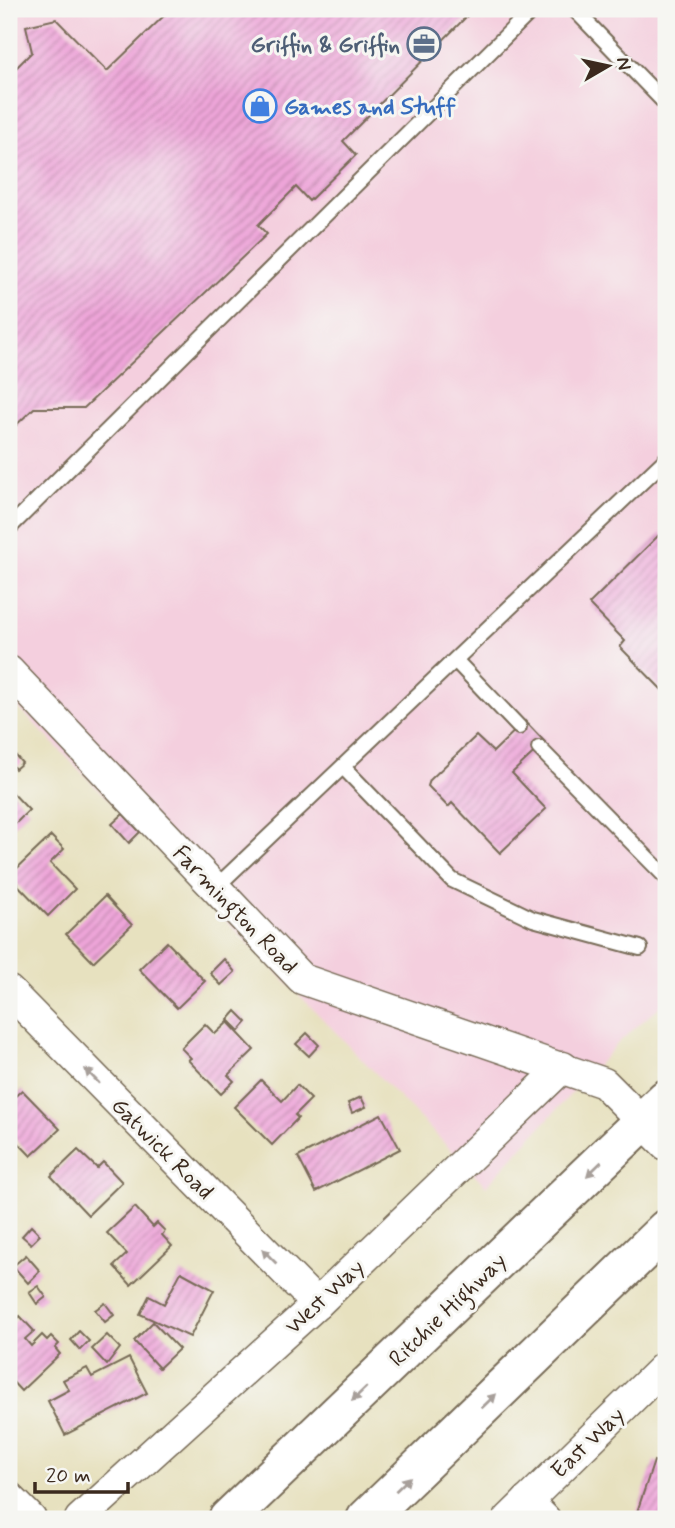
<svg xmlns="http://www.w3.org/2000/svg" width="675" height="1528" font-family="Mynerve,sans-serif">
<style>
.built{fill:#f4cfde}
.building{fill:url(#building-hatch)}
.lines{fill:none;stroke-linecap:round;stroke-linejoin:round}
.lane-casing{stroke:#776a56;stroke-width:18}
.street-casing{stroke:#776a56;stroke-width:33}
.primary-casing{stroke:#776a56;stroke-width:42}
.lane{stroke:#fff;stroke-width:14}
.street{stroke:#fff;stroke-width:30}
.primary{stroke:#fff;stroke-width:38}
.oneway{fill:#a79f9a}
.labels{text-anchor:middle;stroke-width:6;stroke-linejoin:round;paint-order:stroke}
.service-label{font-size:23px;font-weight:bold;fill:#4e5e75;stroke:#f6f6f2;text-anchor:end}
.shop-label{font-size:23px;font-weight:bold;fill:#366cbe;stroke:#f6f6f2;text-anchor:start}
.street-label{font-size:23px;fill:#3b2a1e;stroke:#f6f6f2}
</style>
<defs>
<pattern id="building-hatch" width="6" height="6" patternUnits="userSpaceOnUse" patternTransform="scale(1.75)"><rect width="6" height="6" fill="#eea5d9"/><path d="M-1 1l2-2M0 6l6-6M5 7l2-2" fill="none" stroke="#c287af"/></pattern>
</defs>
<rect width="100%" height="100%" fill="#f6f6f2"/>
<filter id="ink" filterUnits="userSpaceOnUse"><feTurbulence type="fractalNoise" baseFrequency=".0143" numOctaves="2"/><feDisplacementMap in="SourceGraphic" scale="14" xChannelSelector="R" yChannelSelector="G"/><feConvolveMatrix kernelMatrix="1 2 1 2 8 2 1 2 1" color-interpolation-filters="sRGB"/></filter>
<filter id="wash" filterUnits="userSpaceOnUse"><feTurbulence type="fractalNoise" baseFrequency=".00686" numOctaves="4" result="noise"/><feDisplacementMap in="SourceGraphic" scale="28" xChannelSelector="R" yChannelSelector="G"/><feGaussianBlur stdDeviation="1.57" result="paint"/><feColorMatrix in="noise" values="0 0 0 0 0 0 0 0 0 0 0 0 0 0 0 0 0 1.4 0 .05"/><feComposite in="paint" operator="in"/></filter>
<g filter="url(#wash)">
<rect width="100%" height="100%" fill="#e7e1bf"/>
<polygon class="built" points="9,9 666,9 666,1001 619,1042 486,1186 9,698"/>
<g id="blocks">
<g class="building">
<polygon points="171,9 474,9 343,141 356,155 309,201 296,187 258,225 267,234 84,408 34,408 9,432 9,75 32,52 26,26 56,19 107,71"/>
<polygon points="661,533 666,539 666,694 620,647 625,641 589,604"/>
<polygon points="525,721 545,742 512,773 546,809 500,853 452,803 448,807 428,786 430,780 476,736 493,752"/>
<polygon points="10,749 22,763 15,769 9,761"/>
<polygon points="9,789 29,810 9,830"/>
<polygon points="123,814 140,832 129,843 112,824"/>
<polygon points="51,836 64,849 50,863 75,889 48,916 9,876"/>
<polygon points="105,896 132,925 93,962 66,934"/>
<polygon points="167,942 205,981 177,1008 139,969"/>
<polygon points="224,959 235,972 221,985 210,973"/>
<polygon points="236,1011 247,1022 239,1031 228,1020"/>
<polygon points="228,1022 254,1050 228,1075 234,1081 221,1094 188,1060 191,1058 181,1048 205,1024 215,1034"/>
<polygon points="307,1033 319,1045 309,1056 296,1044"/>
<polygon points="261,1080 282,1101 297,1085 311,1099 295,1115 298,1118 272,1145 234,1107"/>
<polygon points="22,1090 60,1129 31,1156 9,1133 9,1102"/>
<polygon points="361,1097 366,1107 352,1113 348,1103"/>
<polygon points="381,1114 400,1149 316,1192 298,1157"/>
<polygon points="78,1150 97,1168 103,1162 122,1182 88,1215 51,1176"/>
<polygon points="135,1207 153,1227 157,1223 165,1231 162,1235 172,1246 131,1285 114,1266 127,1254 107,1233"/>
<polygon points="31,1226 40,1235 31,1244 22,1236"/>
<polygon points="26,1255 40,1271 28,1283 13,1266"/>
<polygon points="181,1272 214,1290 190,1337 140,1314 149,1296 164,1304"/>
<polygon points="38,1286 46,1297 37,1304 29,1292"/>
<polygon points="105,1303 114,1315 105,1322 95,1310"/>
<polygon points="20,1316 34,1331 25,1339 31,1346 42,1335 47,1340 51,1336 59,1344 55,1348 60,1354 21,1391 9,1378 9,1327"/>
<polygon points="153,1322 179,1349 159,1368 134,1341"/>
<polygon points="79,1331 89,1341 80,1350 71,1340"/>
<polygon points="107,1335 120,1348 107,1365 92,1349"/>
<polygon points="129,1358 147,1393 65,1435 48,1401 69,1390 63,1380 87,1368 92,1377"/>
<polygon points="654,1461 666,1465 666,1519 637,1512"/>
</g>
</g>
</g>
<g filter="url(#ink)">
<use href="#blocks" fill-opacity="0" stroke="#776a56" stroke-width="2"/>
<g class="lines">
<defs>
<g id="lane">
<polyline points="574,9 666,104"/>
<polyline points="9,528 533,9"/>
<polyline points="456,661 519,727"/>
<polyline points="539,748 666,877"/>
<polyline points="344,768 452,880 533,919 640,948"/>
<polyline points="215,888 666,459"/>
</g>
<g id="street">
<polyline points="9,671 302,979 604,1083 666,1145"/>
<polyline points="9,991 317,1304"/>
<polyline points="9,1497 31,1519"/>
<polyline points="527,1501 545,1519"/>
<polyline points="80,1519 317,1304 563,1067"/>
<polyline points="509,1519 666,1365"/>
</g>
<g id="primary">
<polyline points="228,1519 666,1099"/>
<polyline points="366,1519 666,1229"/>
</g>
</defs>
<use href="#lane" class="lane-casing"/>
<use href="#street" class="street-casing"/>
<use href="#primary" class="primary-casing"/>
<use href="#lane" class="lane"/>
<use href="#street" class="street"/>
<use href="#primary" class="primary"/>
</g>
<defs><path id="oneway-solid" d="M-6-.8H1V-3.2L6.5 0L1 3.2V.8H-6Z" transform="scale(1.75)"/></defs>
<g class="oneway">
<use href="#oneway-solid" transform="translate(92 1076) rotate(-135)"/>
<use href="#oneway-solid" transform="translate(594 1169) rotate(136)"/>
<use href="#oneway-solid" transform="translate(269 1256) rotate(-135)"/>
<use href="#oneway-solid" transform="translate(359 1394) rotate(136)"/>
<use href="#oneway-solid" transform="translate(489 1401) rotate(-44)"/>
<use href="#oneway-solid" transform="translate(403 1484) rotate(-44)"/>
</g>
</g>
<defs>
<symbol id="office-ring" viewBox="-11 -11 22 22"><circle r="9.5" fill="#f6f6f2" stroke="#5c6f8a" stroke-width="1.5"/><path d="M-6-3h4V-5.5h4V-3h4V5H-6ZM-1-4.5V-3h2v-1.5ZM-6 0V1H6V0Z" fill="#5c6f8a"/></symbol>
<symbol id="shop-ring" viewBox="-11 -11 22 22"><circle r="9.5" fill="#f6f6f2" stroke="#3f7fe0" stroke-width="1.5"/><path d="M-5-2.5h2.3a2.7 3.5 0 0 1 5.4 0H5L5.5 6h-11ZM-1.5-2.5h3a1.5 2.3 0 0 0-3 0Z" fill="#3f7fe0"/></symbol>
</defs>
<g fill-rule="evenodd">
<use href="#office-ring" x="405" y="25" width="38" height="38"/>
<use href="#shop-ring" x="241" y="87" width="38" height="38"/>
</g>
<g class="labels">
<g class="service-label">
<text x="400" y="52">Griffin &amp; Griffin</text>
</g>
<g class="shop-label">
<text x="284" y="114">Games and Stuff</text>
</g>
<g class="street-label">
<text transform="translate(236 909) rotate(46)" y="8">Farmington Road</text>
<text transform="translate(163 1148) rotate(45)" y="8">Gatwick Road</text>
<text transform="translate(324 1296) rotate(-43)" y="8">West Way</text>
<text transform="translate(447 1309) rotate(-44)" y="8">Ritchie Highway</text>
<text transform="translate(587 1442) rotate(-44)" y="8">East Way</text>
</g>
</g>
<rect width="675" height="1528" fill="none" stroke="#f6f6f2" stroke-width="35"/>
<g transform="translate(608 66) rotate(81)" stroke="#f6f6f2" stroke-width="5" paint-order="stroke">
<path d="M0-5L12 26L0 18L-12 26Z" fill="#3b2a1e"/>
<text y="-10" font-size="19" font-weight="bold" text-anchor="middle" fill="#3b2a1e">N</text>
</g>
<path d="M35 1482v10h93v-10" fill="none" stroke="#3b2a1e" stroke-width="3.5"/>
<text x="46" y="1482" font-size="21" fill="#3b2a1e" stroke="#f6f6f2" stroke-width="5" paint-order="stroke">20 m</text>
</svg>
